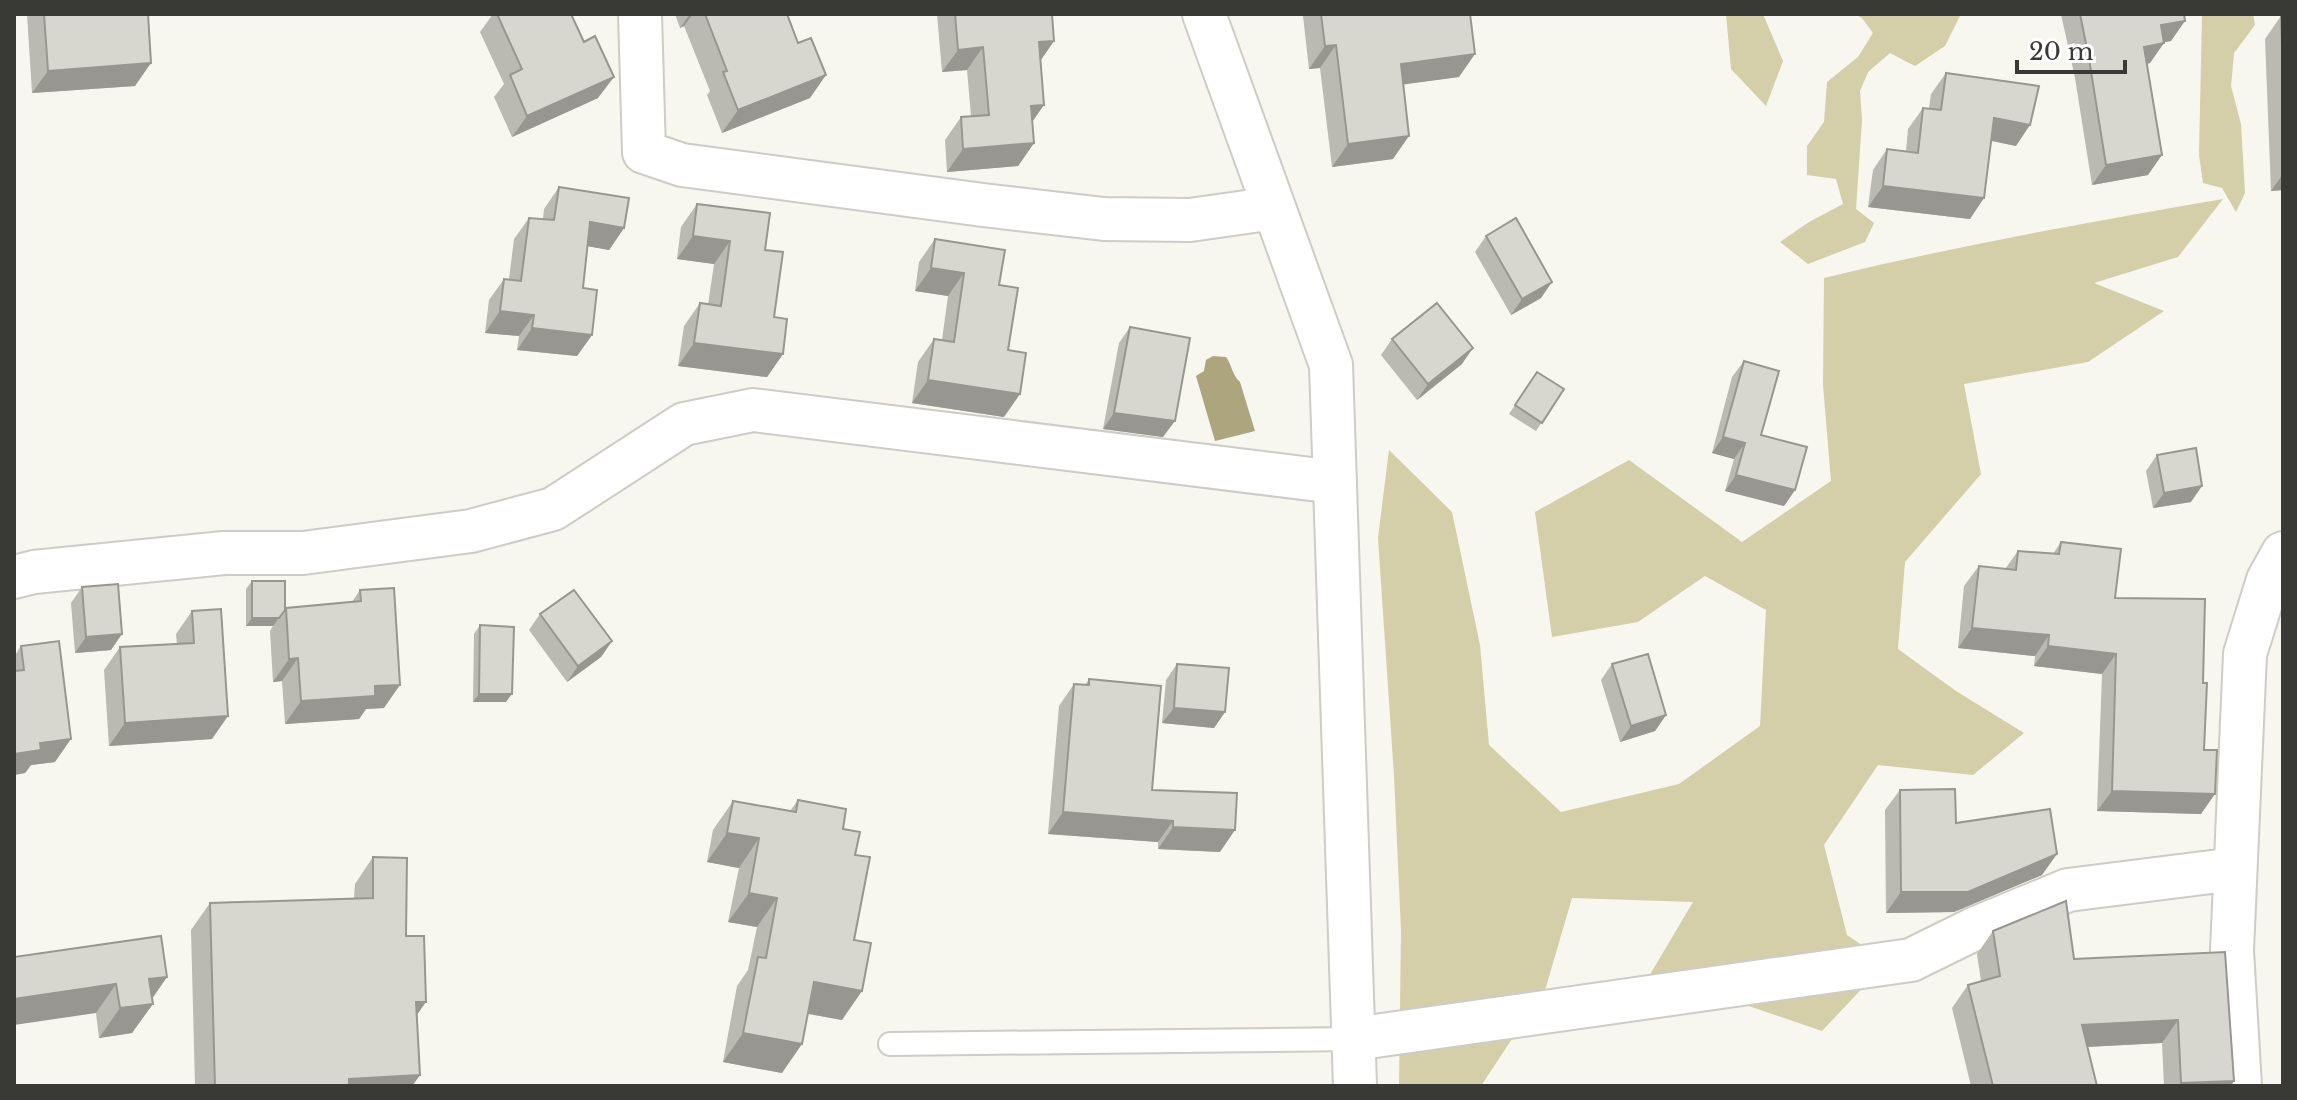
<svg xmlns="http://www.w3.org/2000/svg" width="2297" height="1100" font-family="'Libre Baskerville',serif">
<style>
.green{fill:#d4cea9}
.water{fill:#aca57d}
.lines{fill:none;stroke-linecap:round;stroke-linejoin:round}
.service-casing{stroke:#cdccc5;stroke-width:26}
.minor-casing{stroke:#cdccc5;stroke-width:46}
.service{stroke:#fff;stroke-width:22}
.minor{stroke:#fff;stroke-width:42}
.wall{fill:#bab9b2}
.shaded-wall{fill:#979691}
.building{fill:#d8d7cf;stroke:#979691;stroke-width:2}
</style>
<rect width="100%" height="100%" fill="#f7f6ef"/>
<g class="green">
<polygon points="1726,14 1763,14 1783,61 1766,106 1731,69"/>
<polygon points="1855,14 1961,14 1945,46 1915,66 1890,53 1868,72 1860,91 1862,120 1856,209 1874,223 1865,242 1808,264 1780,242 1809,222 1843,204 1836,179 1807,175 1807,146 1824,122 1827,82 1858,57 1873,33 1862,18"/>
<polygon points="2202,14 2253,14 2255,25 2234,53 2231,86 2241,124 2245,193 2236,212 2222,188 2203,183 2199,155"/>
<path d="M2223,199L2178,257L2094,283L2164,311L2088,362L1964,384L1981,474L1905,562L1898,649L1956,691L2024,733L1973,775L1878,765L1824,845L1847,935L1887,962L1822,1031L1746,1005L1648,978L1693,902L1572,898L1546,987L1481,1086H1399L1401,931L1394,776L1378,538L1389,450L1452,512L1480,645L1489,745L1561,812L1679,784L1760,726L1766,610L1705,576L1638,622L1552,637L1535,512L1629,460L1742,542L1831,481L1823,385L1824,278C1956,246 2089,222 2223,199Z"/>
</g>
<path class="water" d="M1213,356L1226,357C1232,365 1232,375 1240,382L1255,431L1215,441L1196,376L1204,371L1206,360Z"/>
<g class="lines">
<defs>
<polyline id="service" points="890,1044 1354,1039"/>
<g id="minor">
<polyline points="640,14 644,152 682,165 983,205 1104,219 1190,220 1274,208"/>
<polyline points="1204,14 1331,365 1355,1086"/>
<polyline points="14,577 34,572 224,553 303,553 471,531 553,509 684,424 753,410 1335,482"/>
<polyline points="1354,1039 1911,960 1974,929 2068,890 2235,869"/>
<polyline points="2240,1086 2232,951 2245,654 2268,580 2283,553"/>
</g>
</defs>
<use href="#service" class="service-casing"/>
<use href="#minor" class="minor-casing"/>
<use href="#service" class="service"/>
<use href="#minor" class="minor"/>
</g>
<g class="wall">
<polygon points="27,14 148,14 135,86 32,93"/>
<polygon points="493,14 571,14 598,98 512,137 494,97 504,84 480,32"/>
<polygon points="675,14 787,14 810,98 722,133 707,95 710,91 684,26 680,28"/>
<polygon points="937,14 1052,14 1054,41 1040,61 1032,123 1034,143 1018,166 947,172 945,140 961,117 971,116 967,70 942,72"/>
<polygon points="1305,14 1470,14 1459,77 1403,84 1393,159 1332,167 1320,68 1309,69 1303,16"/>
<polygon points="2061,14 2184,14 2171,41 2164,42 2150,63 2147,64 2148,175 2092,185 2075,78"/>
<polygon points="2281,16 2283,16 2283,190 2271,191 2265,39"/>
<polygon points="1946,73 2016,146 1991,141 1970,219 1868,207 1873,170 1887,149 1906,151 1908,129 1923,108 1929,108 1931,94"/>
<polygon points="559,187 624,228 609,250 588,246 583,288 592,335 577,356 517,350 519,336 485,333 489,300 504,279 509,279 514,239 529,218 543,219 544,209"/>
<polygon points="697,204 765,250 774,317 783,354 767,377 678,366 684,326 700,303 708,305 714,264 677,259 681,227"/>
<polygon points="1486,236 1541,298 1511,315 1475,252"/>
<polygon points="935,239 999,285 1008,350 1004,417 912,403 918,362 934,339 942,340 948,296 915,291 919,262"/>
<polygon points="1130,327 1163,437 1103,429 1119,343"/>
<polygon points="1392,339 1462,364 1417,400 1381,355"/>
<polygon points="1744,361 1761,435 1795,490 1784,506 1725,491 1734,459 1712,453 1732,377"/>
<polygon points="1537,372 1564,389 1536,431 1509,414"/>
<polygon points="2157,455 2191,502 2153,508 2146,471"/>
<polygon points="2061,542 2115,598 2201,814 2097,811 2102,674 2034,666 2035,656 1958,648 1964,586 1979,566 2005,569 2018,551 2053,554"/>
<polygon points="252,581 285,610 286,608 352,602 360,590 384,708 366,709 359,719 285,724 282,681 273,682 270,631 273,626 246,626 246,589"/>
<polygon points="82,587 111,650 75,653 71,603"/>
<polygon points="192,611 212,739 109,746 104,670 120,647 177,644 176,634"/>
<polygon points="540,614 612,641 601,657 567,682 529,630"/>
<polygon points="480,625 506,702 473,702 474,634"/>
<polygon points="21,646 55,762 31,765 25,773 14,775 14,657"/>
<polygon points="1177,664 1225,712 1214,728 1162,723 1166,680"/>
<polygon points="1612,664 1666,715 1655,731 1620,742 1601,680"/>
<polygon points="1089,679 1152,790 1220,852 1158,849 1158,842 1048,834 1059,706 1074,684 1085,685"/>
<polygon points="1900,790 1956,823 2042,875 1954,912 1886,913 1885,810"/>
<polygon points="798,800 843,829 855,855 854,940 842,1020 808,1014 782,1073 723,1062 737,986 748,970 757,927 728,922 739,868 707,862 713,830 733,801 790,811"/>
<polygon points="373,857 406,936 417,1015 420,1075 412,1086 195,1086 191,930 210,903 354,898 355,884"/>
<polygon points="1993,931 2074,959 2225,952 2231,1086 2164,1086 2162,1043 2087,1047 2097,1086 1971,1086 1952,1008 1968,985 1981,981 1977,954"/>
<polygon points="14,957 167,977 152,999 132,1033 99,1038 96,1013"/>
</g>
<g class="shaded-wall">
<polygon points="690,14 693,14 684,26 680,28"/>
<polygon points="2185,21 2171,41 2147,45 2161,25"/>
<polygon points="1054,41 1038,64 1039,42"/>
<polygon points="2164,43 2150,63 2130,67 2144,47"/>
<polygon points="1336,45 1320,68 1309,69 1325,46"/>
<polygon points="983,47 967,70 942,72 958,50"/>
<polygon points="1475,54 1459,77 1385,87 1401,64"/>
<polygon points="151,63 135,86 32,93 48,71"/>
<polygon points="826,75 810,98 722,133 738,110"/>
<polygon points="614,77 598,98 512,137 527,116"/>
<polygon points="1044,105 1028,128 1031,106"/>
<polygon points="1994,118 2030,125 2016,146 1979,138"/>
<polygon points="1409,136 1393,159 1332,167 1348,144"/>
<polygon points="1034,143 1018,166 947,172 963,149"/>
<polygon points="2162,155 2148,175 2092,185 2106,165"/>
<polygon points="2283,174 2283,190 2271,191"/>
<polygon points="1883,186 1984,198 1970,219 1868,207"/>
<polygon points="590,222 624,228 609,250 575,244"/>
<polygon points="693,236 730,241 714,264 677,259"/>
<polygon points="931,268 964,273 948,296 915,291"/>
<polygon points="1552,282 1541,298 1511,315 1522,299"/>
<polygon points="500,311 534,315 519,336 485,333"/>
<polygon points="532,328 592,335 577,356 517,350"/>
<polygon points="694,343 783,354 767,377 678,366"/>
<polygon points="1473,348 1462,364 1417,400 1428,384"/>
<polygon points="928,380 1020,394 1004,417 912,403"/>
<polygon points="1114,413 1175,421 1163,437 1103,429"/>
<polygon points="1723,437 1745,443 1734,459 1712,453"/>
<polygon points="1736,475 1795,490 1784,506 1725,491"/>
<polygon points="2202,486 2191,502 2153,508 2164,493"/>
<polygon points="252,618 279,618 273,626 246,626"/>
<polygon points="1972,628 2049,635 2035,656 1958,648"/>
<polygon points="122,634 111,650 75,653 86,637"/>
<polygon points="612,641 601,657 567,682 578,666"/>
<polygon points="2048,646 2116,654 2102,674 2034,666"/>
<polygon points="298,658 282,681 273,682 289,659"/>
<polygon points="400,685 384,708 366,709 359,719 285,724 301,701 375,686"/>
<polygon points="479,694 512,694 506,702 473,702"/>
<polygon points="1174,708 1225,712 1214,728 1162,723"/>
<polygon points="1666,715 1655,731 1620,742 1631,726"/>
<polygon points="228,716 212,739 109,746 125,723"/>
<polygon points="71,739 55,762 31,765 25,773 14,775 14,754 40,743"/>
<polygon points="2112,791 2215,794 2201,814 2097,811"/>
<polygon points="1063,812 1173,821 1158,842 1048,834"/>
<polygon points="1173,827 1235,830 1220,852 1158,849"/>
<polygon points="727,833 759,838 739,868 707,862"/>
<polygon points="2057,854 2042,875 1954,912 1886,913 1901,892"/>
<polygon points="749,893 777,898 757,927 728,922"/>
<polygon points="167,977 148,1004 153,1004 132,1033 99,1038 120,1008 149,979"/>
<polygon points="814,982 862,991 842,1020 794,1011"/>
<polygon points="116,984 96,1013 14,1025 14,999"/>
<polygon points="416,1002 426,1002 407,1029"/>
<polygon points="2178,1020 2162,1043 2066,1048 2082,1025"/>
<polygon points="743,1033 802,1044 782,1073 723,1062"/>
<polygon points="420,1075 412,1086 344,1086 349,1079"/>
<polygon points="2234,1081 2231,1086 2178,1086 2181,1083"/>
</g>
<g class="building">
<polygon points="44,14 148,14 151,63 48,71"/>
<polygon points="497,14 571,14 584,42 595,36 614,77 527,116 510,75 522,69"/>
<polygon points="705,14 787,14 798,43 811,38 826,75 738,110 723,72 727,71"/>
<polygon points="955,14 1052,14 1054,41 1039,42 1044,105 1031,106 1034,143 963,149 961,117 989,115 983,47 958,50"/>
<polygon points="1321,14 1470,14 1475,54 1401,64 1409,136 1348,144 1336,45 1325,46"/>
<polygon points="2080,14 2184,14 2185,21 2161,25 2164,43 2144,47 2162,155 2106,165 2089,59"/>
<polygon points="2281,16 2283,16 2283,72"/>
<polygon points="1946,73 2039,86 2030,125 1994,118 1984,198 1883,186 1887,149 1918,153 1923,108 1941,110"/>
<polygon points="559,187 629,198 624,228 590,222 583,288 597,290 592,335 532,328 534,315 500,311 504,279 521,281 529,218 554,220"/>
<polygon points="697,204 770,213 765,250 783,252 774,317 787,319 783,354 694,343 700,303 721,306 730,241 693,236"/>
<polygon points="1516,218 1552,282 1522,299 1486,236"/>
<polygon points="935,239 1005,250 999,285 1018,288 1008,350 1026,353 1020,394 928,380 934,339 954,342 964,273 931,268"/>
<polygon points="1437,303 1473,348 1428,384 1392,339"/>
<polygon points="1130,327 1190,338 1175,421 1114,413"/>
<polygon points="1744,361 1779,371 1761,435 1807,447 1795,490 1736,475 1745,443 1723,437"/>
<polygon points="1537,372 1564,389 1542,423 1515,405"/>
<polygon points="2196,448 2202,486 2164,493 2157,455"/>
<polygon points="2061,542 2121,549 2115,598 2205,599 2203,683 2207,683 2204,750 2217,750 2215,794 2112,791 2116,654 2048,646 2049,635 1972,628 1979,566 2016,570 2018,551 2059,554"/>
<polygon points="252,581 285,581 285,610 279,618 252,618"/>
<polygon points="118,584 122,634 86,637 82,587"/>
<polygon points="394,588 400,685 375,686 375,696 301,701 298,658 289,659 286,608 361,601 360,590"/>
<polygon points="574,590 612,641 578,666 540,614"/>
<polygon points="221,609 228,716 125,723 120,647 194,643 192,611"/>
<polygon points="480,625 514,627 512,694 479,694"/>
<polygon points="59,641 71,739 40,743 41,750 14,754 14,671 24,670 21,646"/>
<polygon points="1648,654 1666,715 1631,726 1612,664"/>
<polygon points="1177,664 1229,668 1225,712 1174,708"/>
<polygon points="1089,679 1161,686 1152,790 1237,793 1235,830 1173,827 1173,821 1063,812 1074,684 1089,685"/>
<polygon points="1955,789 1956,823 2050,809 2057,854 1968,892 1901,892 1900,790"/>
<polygon points="798,800 846,809 843,829 860,832 855,855 870,857 854,940 871,943 862,991 814,982 802,1044 743,1033 758,957 766,958 777,898 749,893 759,838 727,833 733,801 796,812"/>
<polygon points="373,857 407,858 406,936 424,936 426,1002 416,1002 420,1075 349,1079 349,1086 215,1086 210,903 373,898"/>
<polygon points="2066,901 2074,959 2225,952 2234,1081 2181,1083 2178,1020 2082,1025 2097,1086 1993,1086 1968,985 2000,976 1993,931"/>
<polygon points="161,936 167,977 149,979 153,1004 120,1008 116,984 14,999 14,957"/>
</g>
<rect width="2297" height="1100" fill="none" stroke="#393936" stroke-width="32"/>
<path d="M2017 60v12h108v-12" fill="none" stroke="#393936" stroke-width="4"/>
<text x="2029" y="60" font-size="24" fill="#393936" stroke="#ffffff" stroke-width="6" paint-order="stroke">20 m</text>
</svg>
